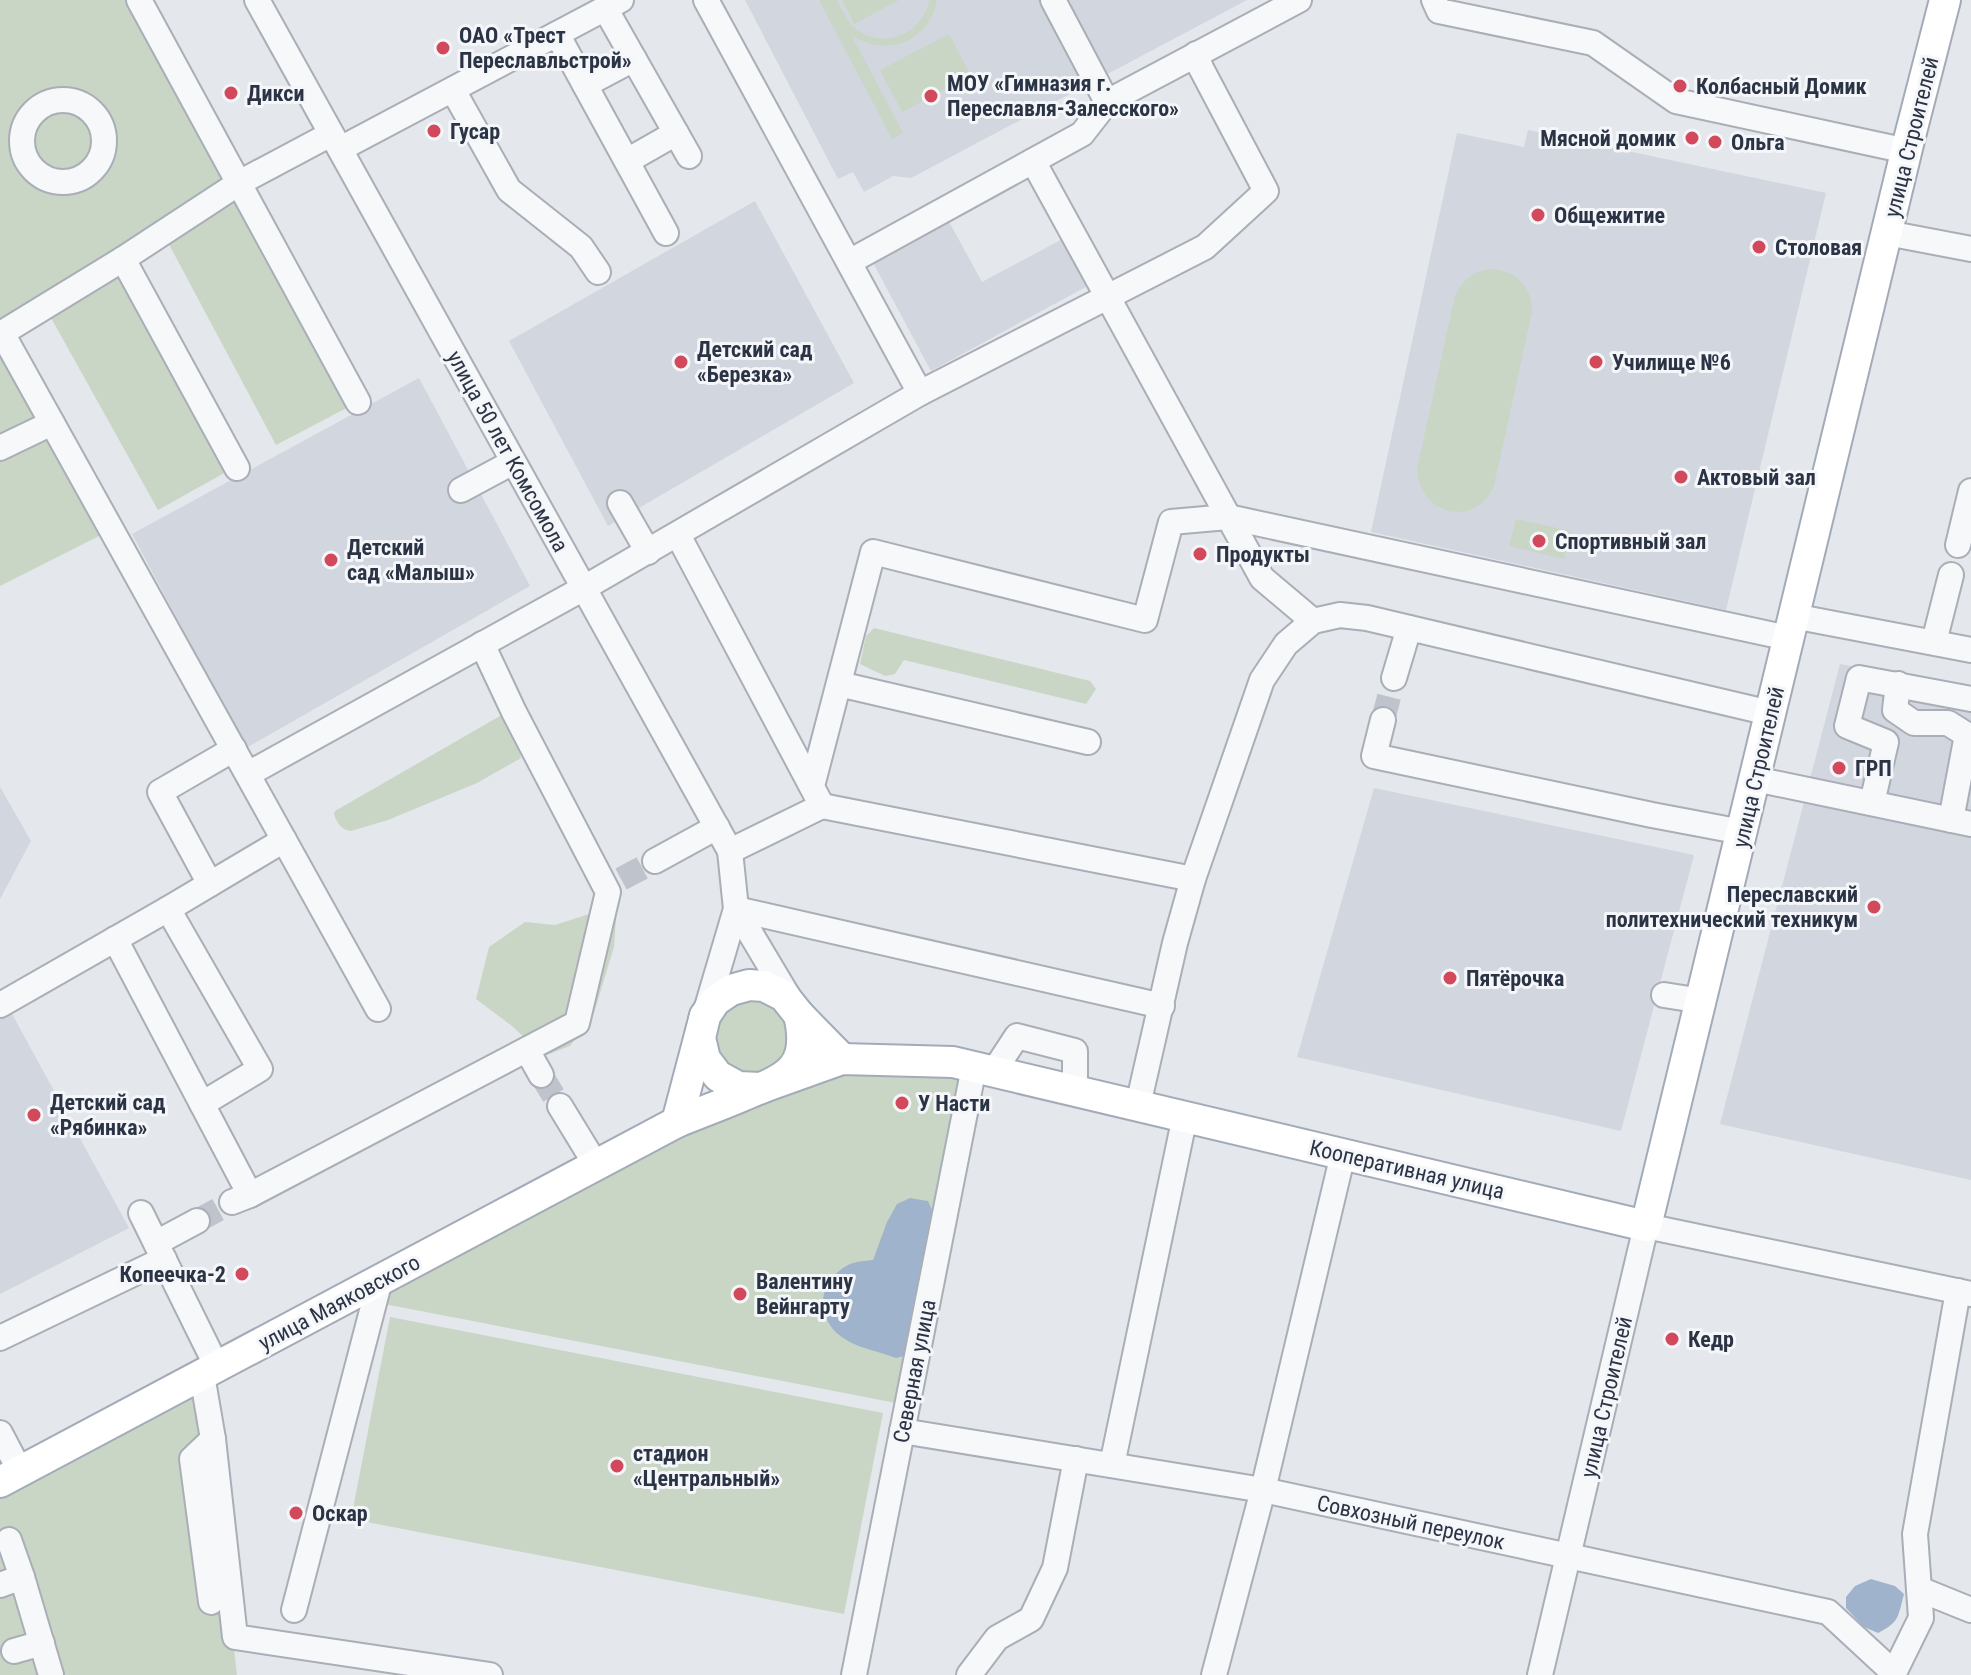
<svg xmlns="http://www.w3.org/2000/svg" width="1971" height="1675" font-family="'Roboto Condensed',sans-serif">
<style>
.built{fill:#d2d6de}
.green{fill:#c9d6c5}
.water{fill:#9fb4cc}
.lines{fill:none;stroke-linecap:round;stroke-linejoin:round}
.minor-tunnel{stroke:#bfc3cb;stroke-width:24;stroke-dasharray:24 12;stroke-linecap:butt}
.minor-casing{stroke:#a9aeb7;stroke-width:28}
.major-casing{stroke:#a3abb8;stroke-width:34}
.minor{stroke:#f7f8fa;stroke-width:24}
.major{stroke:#fff;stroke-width:30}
.poi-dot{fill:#d1495b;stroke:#f4f6f9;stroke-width:3}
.labels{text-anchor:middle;stroke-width:6;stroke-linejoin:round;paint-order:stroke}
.poi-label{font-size:22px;font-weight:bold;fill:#2b3445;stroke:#f4f6f9;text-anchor:start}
.street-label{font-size:22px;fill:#2b3445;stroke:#f4f6f9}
</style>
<rect width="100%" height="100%" fill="#e4e7ec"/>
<g class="built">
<polygon points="745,0 1247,0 911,178 893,176 864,192 853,172 838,179"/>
<polygon points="1528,130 1826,193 1726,610 1371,532 1457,133 1524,147"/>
<polygon points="755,201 854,383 608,526 509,341"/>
<polygon points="947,218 982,282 1070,235 1095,282 931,371 871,259"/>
<polygon points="419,378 530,586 246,748 132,534"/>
<polygon points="1840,664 1971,689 1971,1180 1720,1124"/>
<polygon points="0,787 31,841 0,899"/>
<polygon points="1374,788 1694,855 1621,1131 1297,1057"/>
<polygon points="0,992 129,1228 0,1294"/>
</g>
<g class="green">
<polygon points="0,0 137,0 235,182 0,325"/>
<path d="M819,0H837C843,12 848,24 859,31C888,50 923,31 930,0H937C932,29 906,50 876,45C867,44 859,39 852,36L903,133L892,139Z"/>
<polygon points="842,0 899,0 854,24"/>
<polygon points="949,34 971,76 902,112 880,70"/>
<polygon points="239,188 358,402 276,445 164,235"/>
<polygon points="123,259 235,467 158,510 45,307"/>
<path d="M1489,269C1515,269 1532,286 1532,312L1494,486C1475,529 1419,515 1417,469L1455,296C1463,280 1472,272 1489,269Z"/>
<polygon points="0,335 109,531 0,586"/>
<polygon points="1516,519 1571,531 1564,559 1509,546"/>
<polygon points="874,628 1090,681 1096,689 1086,704 904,660 895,674 885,676 860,664 866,636"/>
<path d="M500,716H508L516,735L521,758L477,783L388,820L351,831C341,830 337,823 334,814L335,811Z"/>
<polygon points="617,905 614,947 593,1016 570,1046 544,1056 512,1026 476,999 489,947 525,922 555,925"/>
<polygon points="763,990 796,1017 781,1076 720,1073 707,1021 718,1004"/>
<polygon points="844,1066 967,1073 901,1404 379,1303 384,1286 680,1129"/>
<polygon points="390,1317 883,1413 844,1614 351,1519"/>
<polygon points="189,1389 199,1394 209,1436 237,1675 0,1675 0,1490"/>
</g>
<g class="water">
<path d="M910,1198L928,1201L932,1210L905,1356L896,1358C881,1352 862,1349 848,1341C814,1322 815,1283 848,1265C855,1261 865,1261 873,1260L887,1222L897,1204Z"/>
<path d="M1871,1579L1895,1586L1904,1594C1898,1616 1900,1622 1878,1633L1864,1627L1846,1608V1597L1855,1586Z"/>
</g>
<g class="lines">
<g class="minor-tunnel">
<polyline points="1383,720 1394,678"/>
<polyline points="621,879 655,861"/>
<polyline points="541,1075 560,1106"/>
<polyline points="197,1221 232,1202"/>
</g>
<defs>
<g id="minor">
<polyline points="139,0 358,402"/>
<polyline points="257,0 730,851 736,909 705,1014"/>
<polyline points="706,0 920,393"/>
<polyline points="1053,0 1107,102"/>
<polyline points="1434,0 1439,11 1593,43 1676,101 1907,151"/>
<polyline points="605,8 689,156"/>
<polyline points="557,34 666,233"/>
<polyline points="585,85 634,59"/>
<polyline points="453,90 509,190 581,247 598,272"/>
<circle cx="63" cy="141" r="41"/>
<polyline points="331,134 239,183 123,259 2,333 378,1009"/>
<polyline points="340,149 621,0"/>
<polyline points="627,161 676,133"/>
<polyline points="1033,161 1262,578 1313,621"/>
<polyline points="1887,233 1971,249"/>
<polyline points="123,259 237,468"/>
<polyline points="849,262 1082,134 1107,102 1299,0"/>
<polyline points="0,448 52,423"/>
<polyline points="461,490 513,462"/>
<polyline points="620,503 648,552"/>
<polyline points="678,535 822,806 730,851"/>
<polyline points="1958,545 1971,491"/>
<polyline points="1793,616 1971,650"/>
<polyline points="1934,642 1951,575"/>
<polyline points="1394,678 1409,628"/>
<polyline points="839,684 1088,742"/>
<polyline points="1898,684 1895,710 1914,723 1948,723 1967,735 1951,820"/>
<polyline points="1383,720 1374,756 1652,815 1742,832"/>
<polyline points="248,774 584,588 920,393 1205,247 1266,191 1201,68 1196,54"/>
<polyline points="1755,779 1971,824"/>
<polyline points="812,786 873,552 1145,620 1171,522 1228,517 1788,638"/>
<polyline points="1872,803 1886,742 1847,726 1859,678 1971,699"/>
<polyline points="822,806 1193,879"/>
<polyline points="655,861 717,827"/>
<polyline points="210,884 160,792 234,749"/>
<polyline points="168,909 260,1069 202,1104"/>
<polyline points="736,909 1162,1006"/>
<polyline points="736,909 792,1003"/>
<polyline points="115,939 250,1195"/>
<polyline points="1664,995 1702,1001"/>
<polyline points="0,1005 168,909 284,840"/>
<polyline points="527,1050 541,1075"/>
<polyline points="994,1071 1017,1036 1075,1051 1075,1090"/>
<polyline points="1138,1105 1175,943 1193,879 1262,680 1286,644 1313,621 1340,615 1367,618 1770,713"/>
<polyline points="560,1106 596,1165"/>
<polyline points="232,1202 250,1195 577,1023 608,892 514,712 482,644"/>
<polyline points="141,1213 217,1367"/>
<polyline points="156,1243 197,1221"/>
<polyline points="0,1338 164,1259"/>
<polyline points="202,1375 213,1439 235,1637 490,1675"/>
<polyline points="902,1431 1263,1490 1828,1612 1894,1673"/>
<polyline points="0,1433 20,1471"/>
<polyline points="1112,1465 1185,1116"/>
<polyline points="9,1540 22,1577"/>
<polyline points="0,1585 22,1577 51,1675"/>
<polyline points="1919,1589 1971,1610"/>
<polyline points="211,1602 192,1459 213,1439"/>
<polyline points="294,1610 380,1280"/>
<polyline points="14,1651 42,1643"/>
<polyline points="854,1675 974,1067"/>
<polyline points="969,1675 997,1638 1031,1619 1055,1568 1076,1459"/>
<polyline points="1214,1675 1263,1490 1343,1154"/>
<polyline points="1540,1675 1646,1226 1971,1294"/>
<polyline points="1893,1675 1921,1618 1915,1534 1958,1291"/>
</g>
<g id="major">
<polyline points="705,1016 700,1038 705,1059 718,1076 738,1087 761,1088 842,1059 953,1062 1646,1226 1909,140 1945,0"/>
<polyline points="677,1122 705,1016 715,1001 731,990 749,985 764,986 784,996 799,1015 842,1059"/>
<path d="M0,1482L677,1122C699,1113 721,1105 742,1096C786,1078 812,1069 799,1015"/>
</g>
</defs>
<use href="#minor" class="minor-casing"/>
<use href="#major" class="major-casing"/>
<use href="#minor" class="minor"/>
<use href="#major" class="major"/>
</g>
<g class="poi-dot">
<circle cx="443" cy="48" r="8"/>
<circle cx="1680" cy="86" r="8"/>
<circle cx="231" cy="93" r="8"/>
<circle cx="931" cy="96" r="8"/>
<circle cx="434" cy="131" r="8"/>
<circle cx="1692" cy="138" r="8"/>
<circle cx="1715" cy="142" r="8"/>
<circle cx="1538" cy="215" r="8"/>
<circle cx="1759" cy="247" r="8"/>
<circle cx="681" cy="362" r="8"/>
<circle cx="1596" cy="362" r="8"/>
<circle cx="1681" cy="477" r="8"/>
<circle cx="1539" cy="541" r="8"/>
<circle cx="1200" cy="554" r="8"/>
<circle cx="331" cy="560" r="8"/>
<circle cx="1839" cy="768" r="8"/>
<circle cx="1874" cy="907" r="8"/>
<circle cx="1450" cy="978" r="8"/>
<circle cx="902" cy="1103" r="8"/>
<circle cx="34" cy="1115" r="8"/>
<circle cx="242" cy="1274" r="8"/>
<circle cx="740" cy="1294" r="8"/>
<circle cx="1672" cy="1339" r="8"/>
<circle cx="617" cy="1466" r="8"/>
<circle cx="296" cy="1513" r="8"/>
</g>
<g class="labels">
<g class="poi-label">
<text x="459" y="43">ОАО «Трест<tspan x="459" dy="25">Переславльстрой»</tspan></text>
<text x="947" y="91">МОУ «Гимназия г.<tspan x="947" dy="25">Переславля-Залесского»</tspan></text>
<text x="1696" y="94">Колбасный Домик</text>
<text x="247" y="101">Дикси</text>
<text x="450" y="139">Гусар</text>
<text x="1676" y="146" text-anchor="end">Мясной домик</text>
<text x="1731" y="150">Ольга</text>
<text x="1554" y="223">Общежитие</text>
<text x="1775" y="255">Столовая</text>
<text x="697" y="357">Детский сад<tspan x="697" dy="25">«Березка»</tspan></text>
<text x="1612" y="370">Училище №6</text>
<text x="1697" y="485">Актовый зал</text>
<text x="1555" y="549">Спортивный зал</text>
<text x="347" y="555">Детский<tspan x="347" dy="25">сад «Малыш»</tspan></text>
<text x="1216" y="562">Продукты</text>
<text x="1855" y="776">ГРП</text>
<text x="1858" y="902" text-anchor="end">Переславский<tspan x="1858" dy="25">политехнический техникум</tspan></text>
<text x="1466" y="986">Пятёрочка</text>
<text x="50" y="1110">Детский сад<tspan x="50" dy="25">«Рябинка»</tspan></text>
<text x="918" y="1111">У Насти</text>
<text x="226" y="1282" text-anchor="end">Копеечка-2</text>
<text x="756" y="1289">Валентину<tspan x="756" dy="25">Вейнгарту</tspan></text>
<text x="1688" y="1347">Кедр</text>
<text x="633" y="1461">стадион<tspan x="633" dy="25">«Центральный»</tspan></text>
<text x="312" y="1521">Оскар</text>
</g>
<g class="street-label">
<text transform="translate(1911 137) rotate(-76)" y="8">улица Строителей</text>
<text transform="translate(508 451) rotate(61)" y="8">улица 50 лет Комсомола</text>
<text transform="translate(1758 767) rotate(-77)" y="8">улица Строителей</text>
<text transform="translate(1407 1169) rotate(13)" y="8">Кооперативная улица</text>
<text transform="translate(339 1302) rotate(-28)" y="8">улица Маяковского</text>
<text transform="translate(914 1371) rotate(-79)" y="8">Северная улица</text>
<text transform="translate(1606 1397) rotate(-77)" y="8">улица Строителей</text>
<text transform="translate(1411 1522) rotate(12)" y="8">Совхозный переулок</text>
</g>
</g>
</svg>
